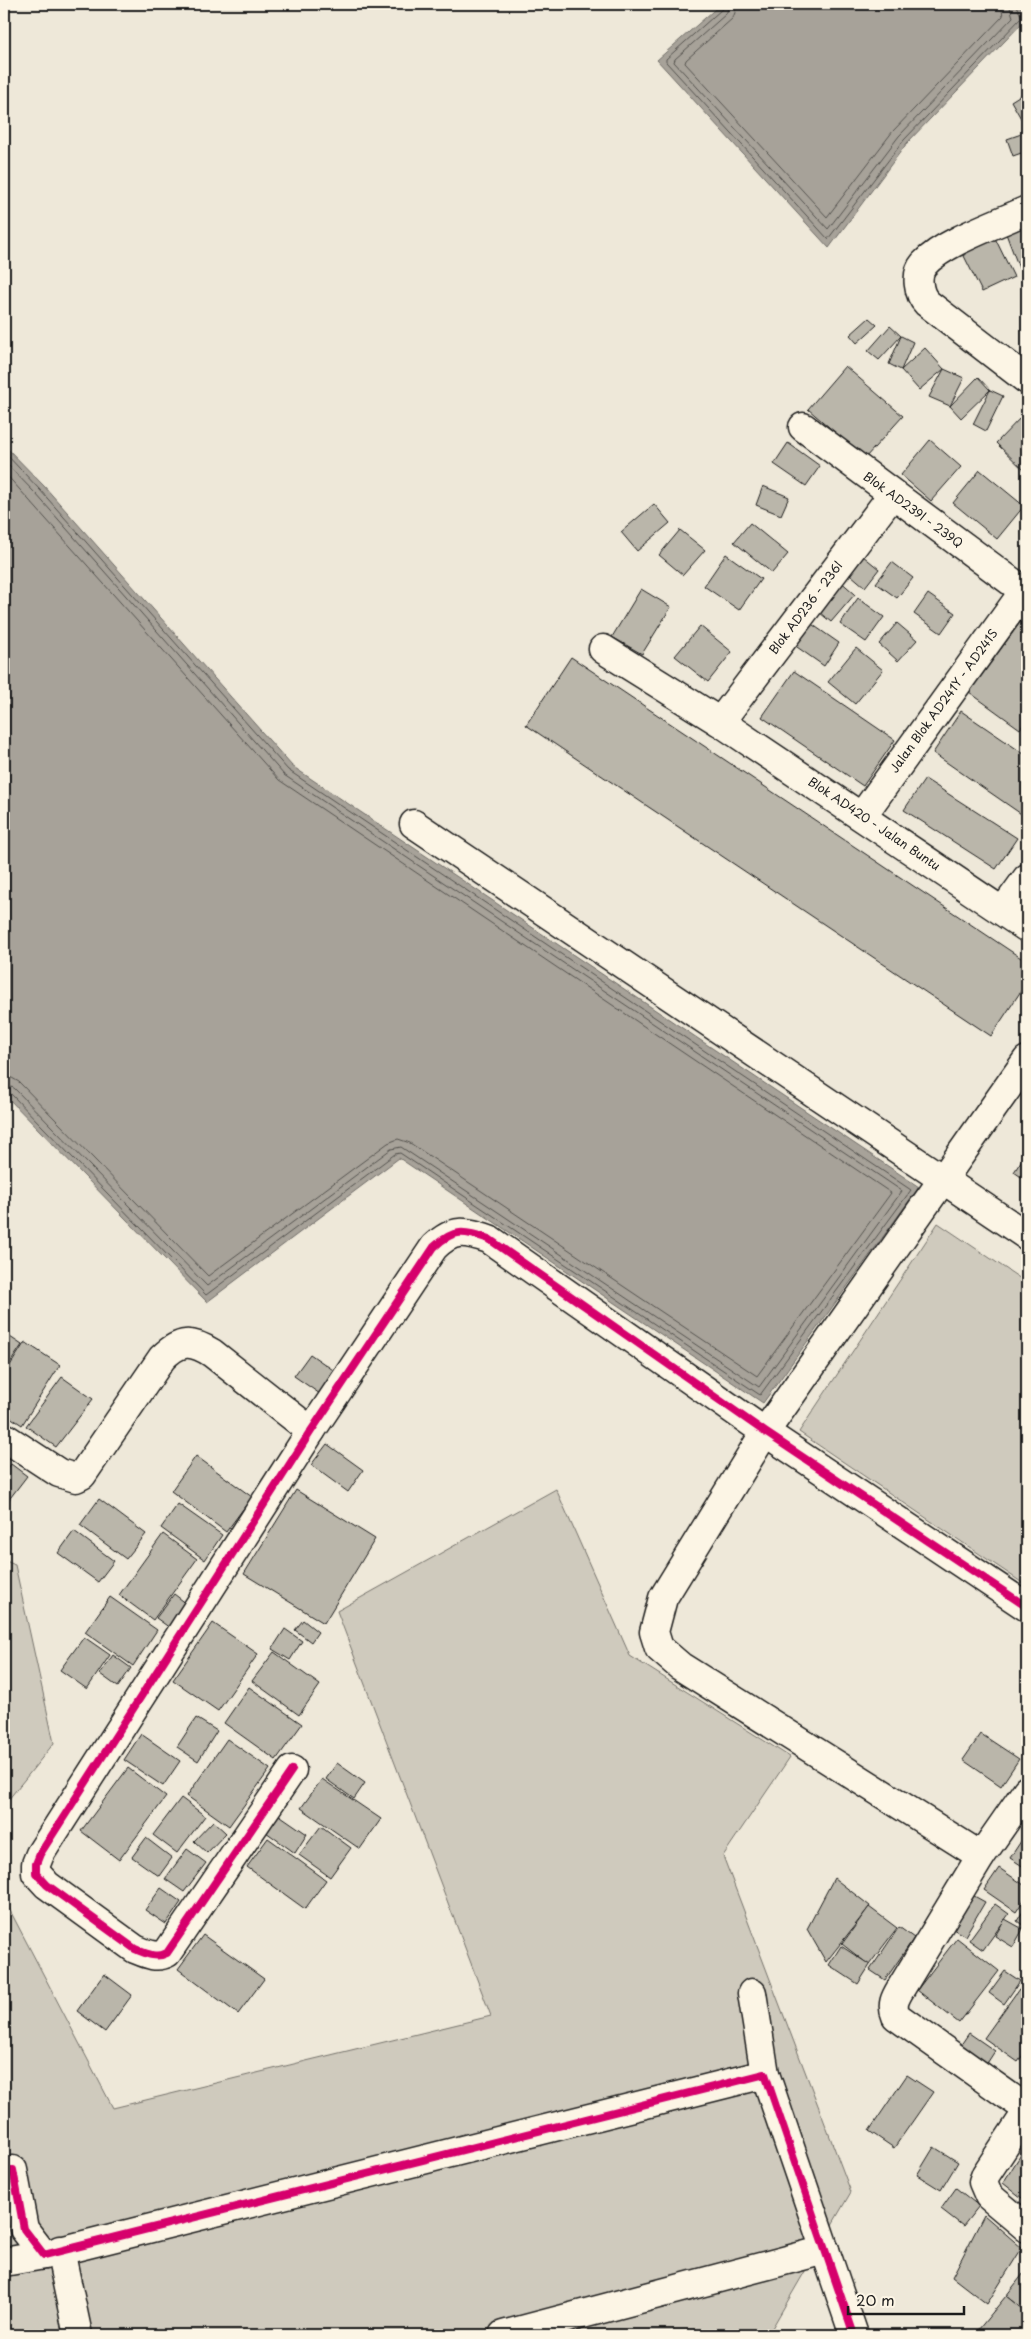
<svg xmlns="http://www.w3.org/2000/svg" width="1031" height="2339" font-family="'Playpen Sans',sans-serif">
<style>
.green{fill:#cfcabd;stroke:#76736c}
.water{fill:#a7a299;stroke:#6f6c67}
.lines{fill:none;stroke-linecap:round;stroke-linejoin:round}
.shore{stroke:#54524e;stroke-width:1}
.building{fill:#bab6aa;stroke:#1c1c1c}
.minor-casing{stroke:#1c1c1c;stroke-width:31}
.minor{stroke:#fcf5e5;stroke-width:28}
.cycleway-casing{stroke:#fcf5e5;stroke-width:11}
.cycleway{stroke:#d6006c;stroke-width:8}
.labels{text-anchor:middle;stroke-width:5;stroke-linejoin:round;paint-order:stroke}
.street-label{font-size:12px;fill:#1c1c1c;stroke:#fcf5e5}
</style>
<rect width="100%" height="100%" fill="#eee8d9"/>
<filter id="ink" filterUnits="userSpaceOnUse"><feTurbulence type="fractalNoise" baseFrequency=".02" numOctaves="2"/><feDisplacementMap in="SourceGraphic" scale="10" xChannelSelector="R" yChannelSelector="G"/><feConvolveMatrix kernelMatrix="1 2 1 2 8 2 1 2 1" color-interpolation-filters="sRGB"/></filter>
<g filter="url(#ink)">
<g class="green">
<polygon points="938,1223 1027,1283 1027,1586 799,1432"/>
<polygon points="556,1489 630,1656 790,1757 723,1856 851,2192 768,2335 4,2335 4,1899 113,2108 491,2016 337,1611"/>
<polygon points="4,1560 15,1565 54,1743 4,1805"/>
</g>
<g class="water">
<polygon points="721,4 1018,4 1027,12 1027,18 907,143 829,248 657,60"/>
<polygon points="4,445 44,486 292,766 919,1187 763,1403 399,1158 207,1302 4,1094"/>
</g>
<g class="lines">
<g class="shore">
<polyline points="724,4 722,9 666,59 666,62 828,239 904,140 1022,17 1015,4"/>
<polyline points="730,4 726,14 675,59 674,62 828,229 899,136 1013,17 1009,4"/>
<polyline points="738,4 733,18 686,60 685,63 827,217 893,131 1003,16 1001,4"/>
<polyline points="4,452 40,490 288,770 911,1190 760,1395 400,1153 395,1154 206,1295 10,1093 4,1091"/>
<polyline points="4,461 36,494 284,775 902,1191 759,1387 401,1147 391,1149 207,1286 14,1088 4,1085"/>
<polyline points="4,472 279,780 891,1193 757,1376 410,1143 398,1139 388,1143 208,1276 19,1082 12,1078 4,1077"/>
</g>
</g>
<g class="building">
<polygon points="1027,91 1027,127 1026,127 1011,101"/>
<polygon points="1027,132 1027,151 1013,156 1007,139"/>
<polygon points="1027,222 1027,284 1025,284 1005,231"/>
<polygon points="993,234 1014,277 982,292 961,250"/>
<polygon points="869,318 877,325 857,343 850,335"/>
<polygon points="890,326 901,336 879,360 868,351"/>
<polygon points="901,336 913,342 901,370 889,364"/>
<polygon points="925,348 944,369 919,390 901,370"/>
<polygon points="845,366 903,416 865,458 808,409"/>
<polygon points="944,369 964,378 950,406 929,397"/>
<polygon points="978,377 990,390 961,418 950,406"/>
<polygon points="990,390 1003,396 986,431 973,424"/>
<polygon points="1023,415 1027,419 1027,473 996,443"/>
<polygon points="930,440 961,467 931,501 901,475"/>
<polygon points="788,443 820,466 806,486 774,464"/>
<polygon points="980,470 1024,506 997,539 953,503"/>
<polygon points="763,486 789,497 781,515 756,505"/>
<polygon points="654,504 670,523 637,551 621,532"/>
<polygon points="750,523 788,554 772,573 734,542"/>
<polygon points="680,530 705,550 683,575 659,555"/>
<polygon points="857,551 879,569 865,587 843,568"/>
<polygon points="726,554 761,579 739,610 704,586"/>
<polygon points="892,562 913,578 897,598 876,583"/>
<polygon points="838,579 855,594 831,622 814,608"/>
<polygon points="641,589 671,607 642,654 612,637"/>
<polygon points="928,594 955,613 941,633 914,614"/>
<polygon points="858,598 884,617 866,642 840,624"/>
<polygon points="1027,613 1027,719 1020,729 969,692"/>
<polygon points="803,618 839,643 824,666 787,640"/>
<polygon points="897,623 917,640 898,661 879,644"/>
<polygon points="700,626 732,652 708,682 675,656"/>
<polygon points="856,648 883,670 855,704 828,682"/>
<polygon points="571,657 1027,962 1027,982 991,1036 526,725"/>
<polygon points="794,671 895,740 863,786 762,717"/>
<polygon points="961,711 1027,756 1027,818 933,753"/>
<polygon points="925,779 1017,838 996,869 904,810"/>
<polygon points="1027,1152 1027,1181 1014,1172"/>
<polygon points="4,1333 22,1345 4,1372"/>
<polygon points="25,1342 60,1365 22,1425 4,1413 4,1375"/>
<polygon points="310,1354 339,1374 323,1396 294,1376"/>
<polygon points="62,1377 93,1399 56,1447 26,1426"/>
<polygon points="327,1444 363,1470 348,1492 311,1465"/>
<polygon points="196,1456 252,1497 226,1532 171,1491"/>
<polygon points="11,1464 27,1476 4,1506 4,1474"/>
<polygon points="296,1490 375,1539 324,1623 244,1574"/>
<polygon points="99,1499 146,1534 126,1559 80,1525"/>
<polygon points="178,1504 222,1535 205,1560 161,1528"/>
<polygon points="74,1531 114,1561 98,1582 58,1553"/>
<polygon points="163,1534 197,1559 153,1620 119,1595"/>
<polygon points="174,1594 187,1604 170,1628 156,1618"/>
<polygon points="110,1597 157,1630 133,1666 85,1632"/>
<polygon points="303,1620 318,1632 311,1642 295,1630"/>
<polygon points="213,1623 258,1654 218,1711 173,1680"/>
<polygon points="285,1629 302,1641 290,1660 272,1649"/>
<polygon points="84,1637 110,1655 87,1689 60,1670"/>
<polygon points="274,1652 320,1685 299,1715 252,1681"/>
<polygon points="113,1655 131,1668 118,1687 100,1674"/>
<polygon points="249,1687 302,1724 276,1760 224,1723"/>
<polygon points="196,1718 217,1731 198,1761 177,1747"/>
<polygon points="141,1734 180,1761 163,1786 124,1760"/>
<polygon points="981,1734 1019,1759 1001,1786 963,1760"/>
<polygon points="227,1739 270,1769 229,1826 187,1796"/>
<polygon points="337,1763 365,1783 354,1799 326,1779"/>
<polygon points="128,1768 166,1797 119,1860 81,1831"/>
<polygon points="322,1779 381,1819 360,1849 301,1808"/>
<polygon points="181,1798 205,1816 177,1853 153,1835"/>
<polygon points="278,1814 307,1834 295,1853 266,1832"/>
<polygon points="213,1821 226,1833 207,1853 194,1841"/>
<polygon points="321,1826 351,1848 330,1877 299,1855"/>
<polygon points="1027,1832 1027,1869 1010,1858"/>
<polygon points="146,1838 172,1858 159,1876 132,1857"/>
<polygon points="268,1838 326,1880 305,1909 247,1867"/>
<polygon points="187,1849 206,1863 184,1892 165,1879"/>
<polygon points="999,1868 1027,1887 1027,1895 1016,1912 984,1890"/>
<polygon points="834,1878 870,1906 826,1962 807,1929"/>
<polygon points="161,1888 181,1902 166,1924 145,1910"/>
<polygon points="965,1891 985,1902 965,1936 946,1925"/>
<polygon points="995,1904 1009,1914 983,1950 969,1940"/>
<polygon points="1027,1905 1027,1928 1017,1921"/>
<polygon points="869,1907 897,1928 869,1965 842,1944"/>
<polygon points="1005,1919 1023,1929 1013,1947 995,1936"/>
<polygon points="899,1927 914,1938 885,1980 870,1970"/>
<polygon points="203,1935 264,1979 238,2014 178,1969"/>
<polygon points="957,1938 999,1971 959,2023 917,1990"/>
<polygon points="841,1946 870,1965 858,1984 829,1965"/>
<polygon points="1005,1971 1020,1981 1004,2004 989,1993"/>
<polygon points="104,1974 132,1995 105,2032 77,2011"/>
<polygon points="1019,1989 1027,1994 1027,2049 1018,2062 984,2038"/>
<polygon points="969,2033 995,2051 984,2068 958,2049"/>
<polygon points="907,2075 933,2092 894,2148 869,2131"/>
<polygon points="1027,2145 1027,2202 1003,2183"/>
<polygon points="934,2147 958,2162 941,2190 917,2175"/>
<polygon points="956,2188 979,2206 963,2226 941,2209"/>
<polygon points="984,2215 1022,2248 987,2304 952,2277"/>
<polygon points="1027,2269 1027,2313 1006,2296"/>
<polygon points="1006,2296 1027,2313 1027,2335 974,2335"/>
</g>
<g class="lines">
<defs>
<g id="minor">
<path d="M1027,210C999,223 944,242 924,264C915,274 918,294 927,303L1027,380"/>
<polyline points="803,427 1024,591"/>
<polyline points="603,649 720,722 1027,928"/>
<polyline points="720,722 892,495"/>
<polyline points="862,816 1027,587"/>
<polyline points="414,824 1027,1236"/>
<polyline points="1003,911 1027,878"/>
<path d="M4,1437L59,1473L76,1478L82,1475L162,1358C180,1340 191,1340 212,1353L311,1431"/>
<path d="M292,1770L167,1953C156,1959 145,1953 135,1949L47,1885L36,1873V1864L40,1854L311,1431L434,1247C454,1228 464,1231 489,1239L765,1432L1027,1607"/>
<path d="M1027,1790L981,1856L901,1988C895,1998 891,2005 896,2016L1027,2109"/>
<polyline points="981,1856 680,1666 659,1648 654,1632 663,1598 765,1432 1027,1060"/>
<polyline points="752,1993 765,2074"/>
<polyline points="1027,2112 986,2174 983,2182 989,2196 1027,2228"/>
<polyline points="13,2170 24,2229 44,2255 765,2074 854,2335"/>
<polyline points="60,2250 78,2335"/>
<polyline points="4,2262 44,2255"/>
<polyline points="503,2335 825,2250"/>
</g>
</defs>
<use href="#minor" class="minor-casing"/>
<use href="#minor" class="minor"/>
<defs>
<g id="cycleway">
<path d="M292,1770L167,1953C156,1959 145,1953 135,1949L47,1885L36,1873V1864L40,1854L311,1431L434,1247C454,1228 464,1231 489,1239L765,1432L1027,1607"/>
<polyline points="13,2170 24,2229 44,2255 765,2074 854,2335"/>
</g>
</defs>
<use href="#cycleway" class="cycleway-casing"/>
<use href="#cycleway" class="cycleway"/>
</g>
</g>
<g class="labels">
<g class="street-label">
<text transform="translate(913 510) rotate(36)" y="4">Blok AD239l - 239Q</text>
<text transform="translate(806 608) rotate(-53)" y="4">Blok AD236 - 236l</text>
<text transform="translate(944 701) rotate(-54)" y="4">Jalan Blok AD241Y - AD241S</text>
<text transform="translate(874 824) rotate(34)" y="4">Blok AD420 - Jalan Buntu</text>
</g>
</g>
<rect width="1031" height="2339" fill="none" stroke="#fcf5e5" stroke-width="20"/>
<rect x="10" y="10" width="1011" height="2319" fill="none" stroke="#1c1c1c" stroke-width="2" filter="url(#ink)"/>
<path d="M848 2306v8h116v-8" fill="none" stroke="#1c1c1c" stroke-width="2.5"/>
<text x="856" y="2306" font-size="15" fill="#1c1c1c" stroke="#fcf5e5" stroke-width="4" paint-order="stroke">20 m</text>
</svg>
